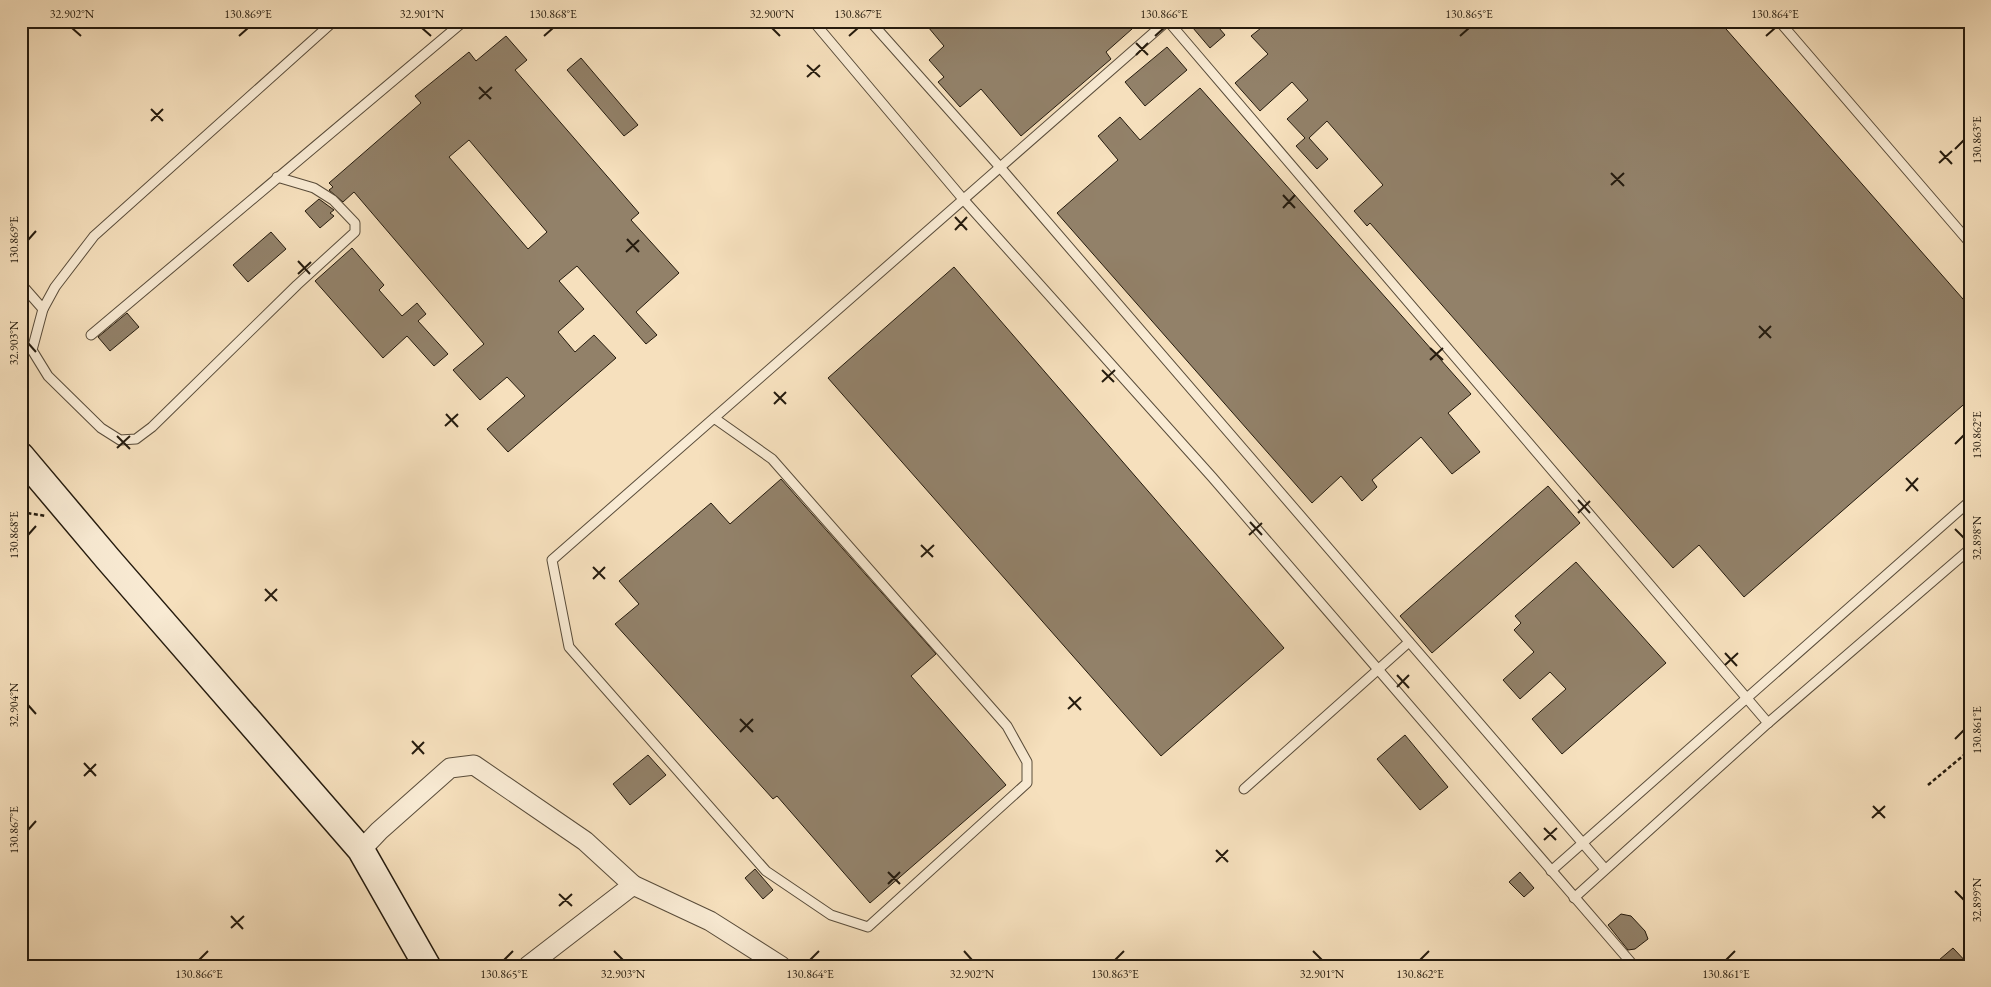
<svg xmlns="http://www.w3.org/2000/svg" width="1991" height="987" font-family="'EB Garamond',serif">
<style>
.building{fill:#928169;stroke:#251b0e;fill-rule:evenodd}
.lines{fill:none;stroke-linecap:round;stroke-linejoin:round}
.lane-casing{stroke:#594c3a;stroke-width:11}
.street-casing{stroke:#594c3a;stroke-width:21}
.secondary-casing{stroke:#251b0e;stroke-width:29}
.path{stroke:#251b0e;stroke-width:2.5;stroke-dasharray:4 2.5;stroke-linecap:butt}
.lane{stroke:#f9ebd4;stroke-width:9}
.street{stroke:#f9ebd4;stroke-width:19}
.secondary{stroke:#f9ebd4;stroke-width:26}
.ticks{fill:none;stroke:#251b0e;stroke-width:2}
.neatline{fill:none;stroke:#251b0e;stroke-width:2}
.ticks-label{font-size:12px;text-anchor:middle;fill:#251b0e}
</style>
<rect width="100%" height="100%" fill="#f6e0bd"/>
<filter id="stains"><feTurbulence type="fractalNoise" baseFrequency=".004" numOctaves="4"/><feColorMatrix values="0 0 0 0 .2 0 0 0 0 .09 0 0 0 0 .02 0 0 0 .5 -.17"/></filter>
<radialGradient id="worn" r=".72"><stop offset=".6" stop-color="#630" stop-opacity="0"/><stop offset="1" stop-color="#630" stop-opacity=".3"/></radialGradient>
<g class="building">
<polygon points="923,21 1141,21 1106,52 1111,59 1021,136 981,89 960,107 938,82 944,77 929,60 944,46"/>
<polygon points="1202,21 1213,21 1225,35 1210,48 1193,28"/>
<polygon points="1255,21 1719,21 1970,307 1970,399 1744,597 1699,545 1673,568 1370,223 1367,226 1354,211 1383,185 1327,121 1309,138 1328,159 1317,169 1296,146 1305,138 1287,119 1308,100 1292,82 1260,111 1235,83 1268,54 1251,36 1261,28"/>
<path d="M506,36L527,60L515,70L639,213L631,220L679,273L636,312L657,335L646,344L577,266L559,281L584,309L558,332L575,352L594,335L616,358L508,452L487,429L525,396L507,377L480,400L453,370L484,344L354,192L343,202L329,190L333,187L329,183L421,103L415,96L469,52L476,61ZM469,140L547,232L528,249L449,157Z"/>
<polygon points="1167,47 1187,70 1145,106 1125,82"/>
<polygon points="581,58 638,125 624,136 567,70"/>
<polygon points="1200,88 1471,394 1448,413 1480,452 1452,474 1421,437 1372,480 1377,487 1362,501 1341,476 1312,503 1057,213 1118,160 1098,136 1120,117 1140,140"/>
<polygon points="319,199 334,210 330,213 334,216 320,228 305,211"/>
<polygon points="271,232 286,249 248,282 233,265"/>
<polygon points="352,248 384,285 379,290 402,316 417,303 426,314 418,321 448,354 434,366 407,336 383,358 315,281"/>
<polygon points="954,267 1284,648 1161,756 828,378"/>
<polygon points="127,313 139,327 110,351 98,337"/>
<polygon points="781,479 936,654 911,676 1006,785 870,903 777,796 773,799 615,624 639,604 619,581 711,503 730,524"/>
<polygon points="1548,486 1580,523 1432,653 1400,616"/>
<polygon points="1576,562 1666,663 1562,754 1532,719 1566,689 1550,672 1520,699 1503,680 1534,652 1514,630 1521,623 1515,616"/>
<polygon points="1405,735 1448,787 1420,810 1377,759"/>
<polygon points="648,755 666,775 630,805 613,784"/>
<polygon points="755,869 773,890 763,899 745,878"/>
<polygon points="1520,872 1534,888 1524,897 1509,882"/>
<polygon points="1621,914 1631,916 1645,931 1648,939 1635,949 1628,950 1608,925"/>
<polygon points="1953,948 1970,966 1932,966"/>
</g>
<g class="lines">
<defs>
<g id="lane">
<polyline points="813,21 963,199 1212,477 1634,966"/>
<polyline points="870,21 999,166 1605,869"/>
<polyline points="1168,21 1768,723"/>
<polyline points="1779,21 1970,243"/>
<polyline points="21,284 43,309 32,350 48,376 101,428 120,440 136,439 152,427 297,285 355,232 355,223 333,200 314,188 277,177"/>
<polyline points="43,309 55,287 94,236 334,21"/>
<polyline points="91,335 464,21"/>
<polyline points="714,418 772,459 1007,726 1027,762 1027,783 868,927 831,915 766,871 569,647 552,560 1167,21"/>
<polyline points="1244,789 1409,642"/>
<polyline points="1551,871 1970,501"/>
<polyline points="1574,898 1768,723 1970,549"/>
</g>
<g id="street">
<polyline points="361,850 379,831 450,768 474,765 585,841 633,885 710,921 781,966"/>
<polyline points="528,966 633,885"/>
</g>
<polyline id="secondary" points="21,456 108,559 361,850 427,966"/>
</defs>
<use href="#lane" class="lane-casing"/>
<use href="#street" class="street-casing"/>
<use href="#secondary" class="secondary-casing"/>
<g class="path">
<polyline points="21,512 46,516"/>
<polyline points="1928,785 1970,750"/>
</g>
<use href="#lane" class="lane"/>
<use href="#street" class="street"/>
<use href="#secondary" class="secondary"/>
</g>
<path class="ticks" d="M72,28L81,36M422,28L431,36M772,28L780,36M239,36L248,28M544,36L553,28M849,36L858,28M1155,36L1164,28M1460,36L1469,28M1766,36L1775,28M1136,43L1148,55M1136,55L1148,43M807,65L820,77M807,77L820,65M479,87L491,99M479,99L492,87M151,109L163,121M151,121L163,109M1955,149L1964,140M1940,151L1952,164M1939,163L1952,151M1611,173L1624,186M1611,185L1624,173M1283,195L1295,208M1283,208L1295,195M955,217L967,230M955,230L967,217M627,239L639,252M28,240L36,231M626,252L639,240M298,261L310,274M298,274L311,262M1759,326L1771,338M1759,338L1771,326M28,343L36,352M1430,348L1443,360M1430,360L1443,348M1102,370L1114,382M1102,382L1115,370M774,392L786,404M774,404L786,392M446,414L458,427M445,426L458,414M117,436L130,449M1955,444L1964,435M117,448L130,436M1906,478L1918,491M1906,491L1918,478M1578,500L1590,513M1578,513L1590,501M1250,522L1262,535M1955,529L1964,538M28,535L36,526M1249,535L1262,523M921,545L933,557M921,557L934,545M593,567L605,579M593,579L605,567M265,589L277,601M265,601L277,589M1725,653L1737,666M1725,665L1738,653M1397,675L1409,688M1397,687L1409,675M1069,697L1081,710M28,705L36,714M1068,709L1081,697M740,719L753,732M740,732L753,719M1955,739L1964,730M412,741L424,754M412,754L424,742M84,763L96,776M84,776L96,764M1873,806L1885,818M1872,818L1885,806M1544,828L1556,840M28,830L36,821M1544,840L1557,828M1216,850L1228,862M1216,862L1228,850M888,872L900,884M888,884L900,872M1955,891L1964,900M559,894L572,906M559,906L572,894M231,916L243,929M231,928L244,916M614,951L623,960M964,951L972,960M1313,951L1322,960M199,960L208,951M504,960L513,951M810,960L819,951M1115,960L1124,951M1420,960L1429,951M1726,960L1735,951"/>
<rect width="1991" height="987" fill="none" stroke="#f6e0bd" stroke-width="55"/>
<rect x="28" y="28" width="1936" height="932" class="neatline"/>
<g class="ticks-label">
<text x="72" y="18">32.902°N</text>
<text x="248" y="18">130.869°E</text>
<text x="422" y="18">32.901°N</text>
<text x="553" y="18">130.868°E</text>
<text x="772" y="18">32.900°N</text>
<text x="858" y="18">130.867°E</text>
<text x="1164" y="18">130.866°E</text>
<text x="1469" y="18">130.865°E</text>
<text x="1775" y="18">130.864°E</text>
<text transform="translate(1977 140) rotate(-90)" y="4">130.863°E</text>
<text transform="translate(14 240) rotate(-90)" y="4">130.869°E</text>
<text transform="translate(14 343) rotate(-90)" y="4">32.903°N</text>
<text transform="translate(1977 435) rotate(-90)" y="4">130.862°E</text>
<text transform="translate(14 535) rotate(-90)" y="4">130.868°E</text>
<text transform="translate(1977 538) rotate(-90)" y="4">32.898°N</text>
<text transform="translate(14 705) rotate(-90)" y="4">32.904°N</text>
<text transform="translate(1977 730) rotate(-90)" y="4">130.861°E</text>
<text transform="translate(14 830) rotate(-90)" y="4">130.867°E</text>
<text transform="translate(1977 900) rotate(-90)" y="4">32.899°N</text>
<text x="199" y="978">130.866°E</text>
<text x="504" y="978">130.865°E</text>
<text x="623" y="978">32.903°N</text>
<text x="810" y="978">130.864°E</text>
<text x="972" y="978">32.902°N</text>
<text x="1115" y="978">130.863°E</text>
<text x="1322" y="978">32.901°N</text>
<text x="1420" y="978">130.862°E</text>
<text x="1726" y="978">130.861°E</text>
</g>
<rect width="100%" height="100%" filter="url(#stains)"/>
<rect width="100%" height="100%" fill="url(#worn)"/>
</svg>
